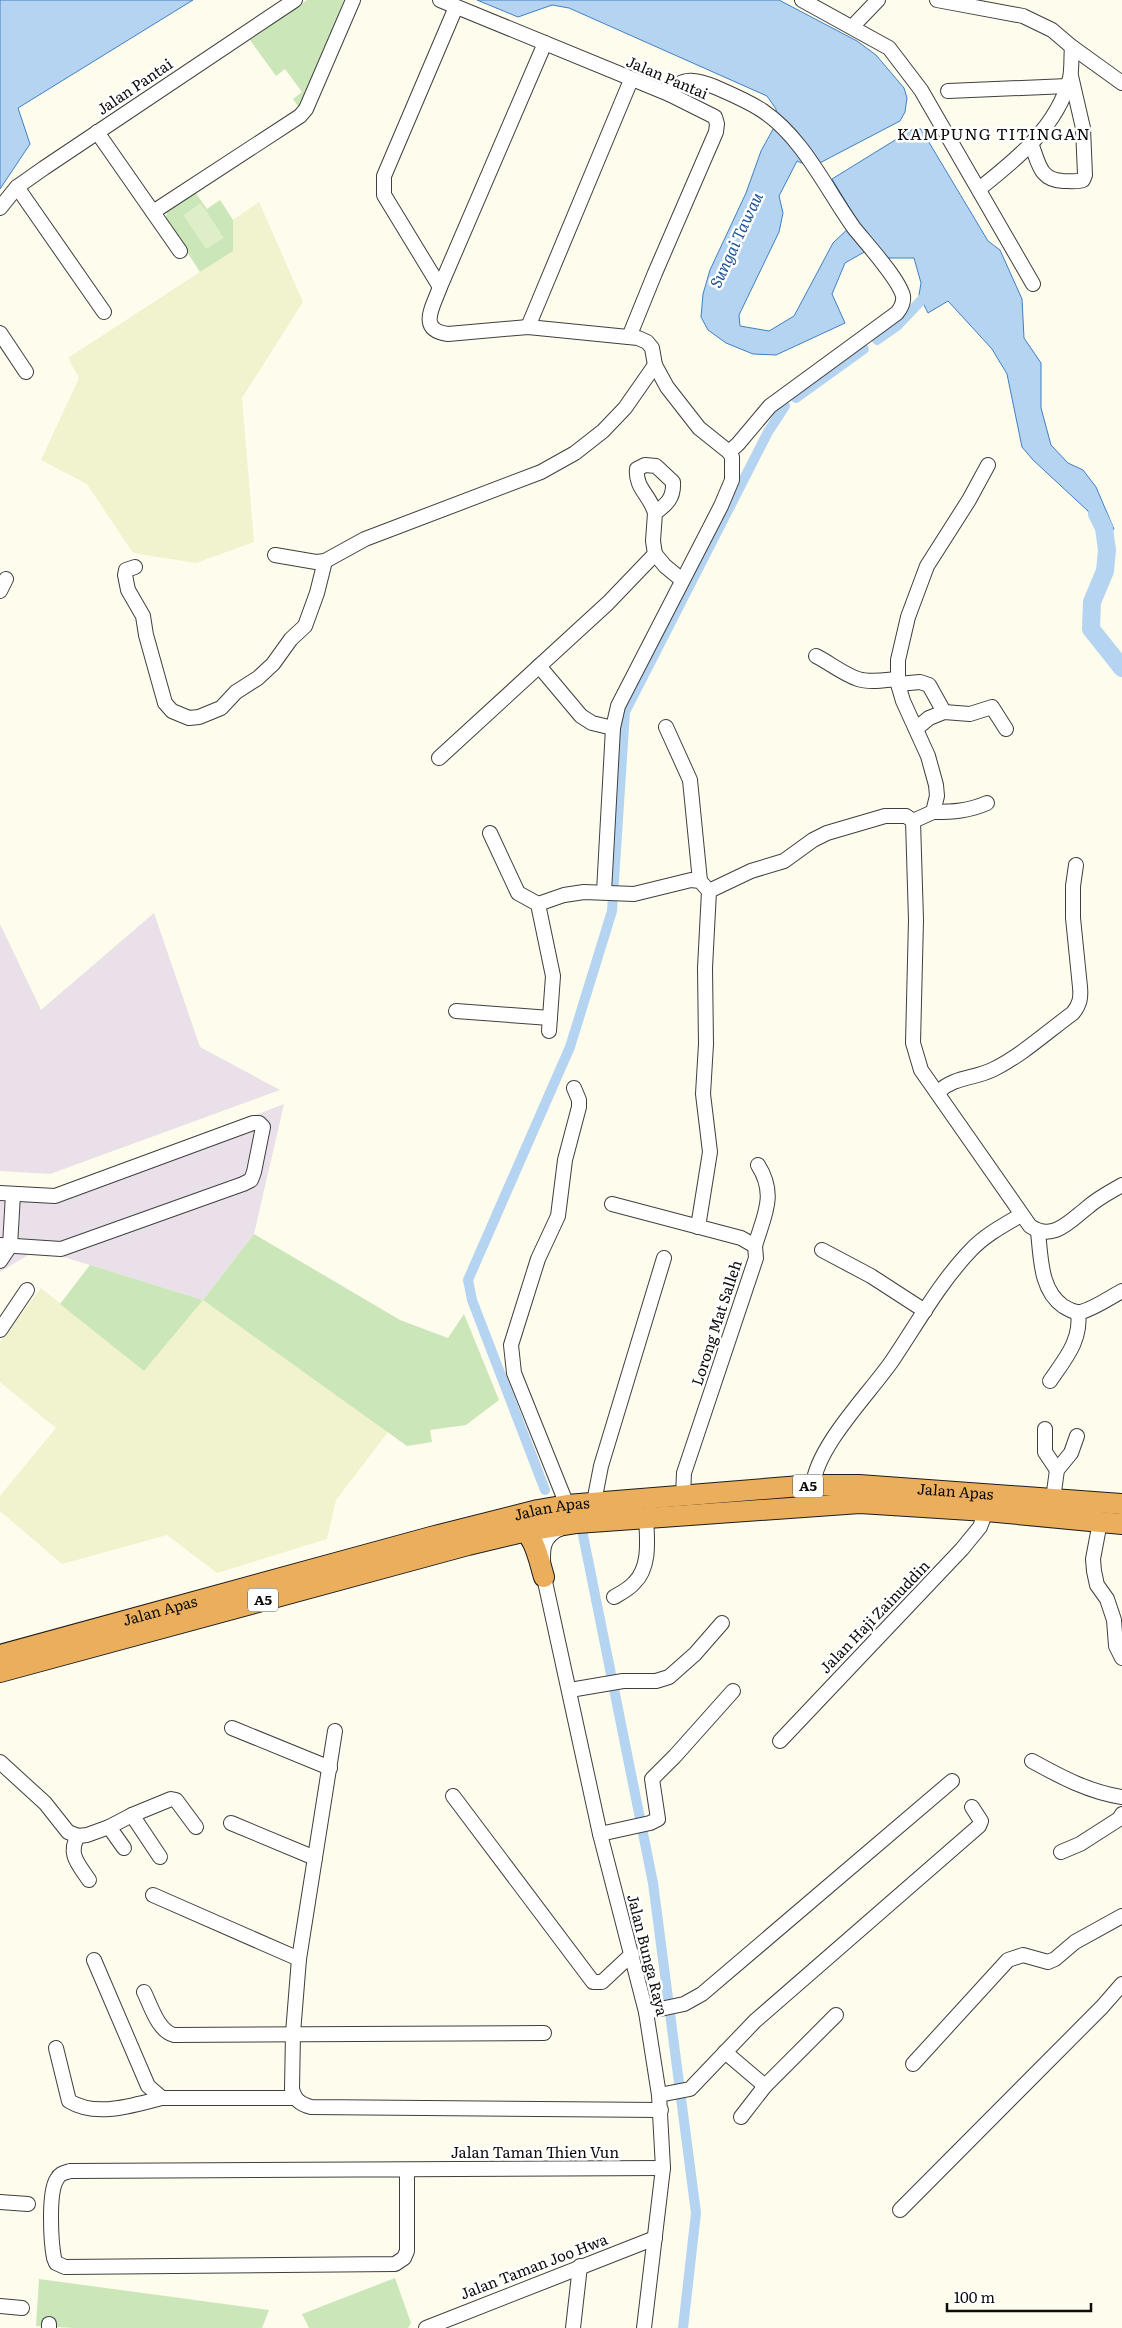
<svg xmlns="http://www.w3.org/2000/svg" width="1122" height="2328" font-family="Literata,serif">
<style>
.industrial{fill:#eae0ea}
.farmland{fill:#f1f2ce}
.green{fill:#cbe6b8}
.pitch{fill:#ddeec9}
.water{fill:#b4d4f2;stroke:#4080c4}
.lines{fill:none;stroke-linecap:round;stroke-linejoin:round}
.canal{stroke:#b4d4f2;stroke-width:10}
.river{stroke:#b4d4f2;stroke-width:18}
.minor-casing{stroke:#3f3f3f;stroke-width:16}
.highway-casing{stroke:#1d1d1d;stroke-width:22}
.minor{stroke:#fff;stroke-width:14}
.highway{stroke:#ebae5d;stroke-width:20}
.labels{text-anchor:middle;stroke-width:5;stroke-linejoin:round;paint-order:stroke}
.shield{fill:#fff;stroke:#555;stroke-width:1}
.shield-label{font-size:14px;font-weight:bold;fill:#0c0c0c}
.street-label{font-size:15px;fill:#0c0c0c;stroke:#fff}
.neighbourhood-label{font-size:16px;letter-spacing:1px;fill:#0c0c0c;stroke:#fff}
.water-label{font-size:16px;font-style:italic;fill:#1e5395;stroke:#fff}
</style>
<rect width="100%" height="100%" fill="#fefcec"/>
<g class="industrial">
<polygon points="154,913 200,1047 280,1090 50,1174 0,1171 0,924 41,1010"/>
<polygon points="284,1104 254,1234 203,1300 38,1249 0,1272 0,1187 57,1191"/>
</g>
<g class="farmland">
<polygon points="259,202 303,302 242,398 254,542 196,563 133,553 87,484 41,460 79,378 68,358 232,251 233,220"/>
<polygon points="41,1288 144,1371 203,1300 388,1432 336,1500 327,1539 217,1573 167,1535 62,1564 0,1511 0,1496 56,1428 0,1382 0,1342"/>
</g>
<g class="green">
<polygon points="307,0 344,0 305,103 299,108 293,99 302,92 285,69 276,76 250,40"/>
<polygon points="195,192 207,209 220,200 233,220 233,251 200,272 166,219 167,210"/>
<polygon points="254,1234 400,1320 448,1338 464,1314 499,1400 466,1425 430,1430 432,1442 407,1446 203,1300 144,1371 60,1304 90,1265 203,1300"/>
<polygon points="395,2278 411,2323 408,2328 309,2328 302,2314"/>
<polygon points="39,2279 269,2310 262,2328 75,2328 36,2326"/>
</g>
<polygon class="pitch" points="201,203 224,238 206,249 183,215"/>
<g class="water">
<polygon points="0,0 193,0 18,108 30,144 0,189"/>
<polygon points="477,0 779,0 857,41 876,55 904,88 907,98 905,112 900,121 812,167 797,161 779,196 783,213 779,232 739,315 740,326 769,331 794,316 833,243 855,222 853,214 832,179 913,129 921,129 988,241 1000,250 1022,299 1024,338 1041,363 1041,408 1051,445 1068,463 1083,470 1096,487 1114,529 1099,540 1095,525 1088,511 1033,460 1022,447 1007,374 992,349 948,301 928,313 919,295 921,283 914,258 872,258 866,251 845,263 832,294 845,323 776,355 753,354 726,343 708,330 701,317 703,294 710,270 746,193 761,151 777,122 776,109 767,96 569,8 552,5 518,17"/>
</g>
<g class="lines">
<g class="canal">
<polyline points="877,340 897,326 931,290"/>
<polyline points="796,398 864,349"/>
<polyline points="545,1490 472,1300 468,1280 570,1047 612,911 625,712 768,432 785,406"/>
<polyline points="583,1535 653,1883 696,2213 683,2328"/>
</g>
<polyline class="river" points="1097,514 1104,528 1107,550 1105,571 1092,602 1091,629 1122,668"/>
<defs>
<g id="minor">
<polyline points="440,0 669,94 715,117 717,124 716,132 655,273 629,337"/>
<polyline points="802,0 889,48 921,90 1033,284"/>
<polyline points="937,0 1023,16 1052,30 1072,47 1122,83"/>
<polyline points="852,27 878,0"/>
<path d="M545,43L440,287C433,307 417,330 448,334L528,327L638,338L647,342L652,348L655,365L667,387L699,428L729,452L732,457V480L721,506L618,706L613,728L604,892"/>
<polyline points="948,91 1068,86"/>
<path d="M669,94C681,75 698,80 715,87C731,94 748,101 763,111C804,139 826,189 854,228C866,243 899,279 903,296C904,303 901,308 897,313L770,406L738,444L729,452"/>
<polyline points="97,132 180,251"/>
<path d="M1032,146C1039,164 1040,180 1063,181C1070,181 1077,182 1083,180L1085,175L1083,128L1071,76"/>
<polyline points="17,187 104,312"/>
<path d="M979,189C1017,159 1057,127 1070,78C1072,68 1071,57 1072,47"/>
<polyline points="0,208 17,187 44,168 295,0"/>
<polyline points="153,212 300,116 306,109 353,0"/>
<polyline points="440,287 384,195 384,176 456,7"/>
<polyline points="528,327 631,80"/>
<polyline points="0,333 26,372"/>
<path d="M655,513C650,495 635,488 637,469L645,465L656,466L673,482C674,498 667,504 655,513L653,541L655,554"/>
<polyline points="275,555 316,562 325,561 365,539 541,472 575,453 603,431 625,408 655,365"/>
<polyline points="135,567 126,570 125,575 128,590 143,616 146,635 165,703 172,711 189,718 199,717 221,708 236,692 258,678 273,664 291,639 305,626 317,593 325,561"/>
<polyline points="0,591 6,579"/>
<path d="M816,656C830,663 843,674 858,679C870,683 885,680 898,679"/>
<polyline points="539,666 581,716 592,723 613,728"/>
<polyline points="898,684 920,682 929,685 944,712"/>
<polyline points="666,727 690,780 700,881"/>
<polyline points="917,728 929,718 944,712 970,714 992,707 1006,729"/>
<polyline points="439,758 608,603 655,554 665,566 682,580"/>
<path d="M933,812C953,812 969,811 987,803"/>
<polyline points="913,821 933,812 937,796 936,785 928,756 903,701 898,684 898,660 908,617 927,566 969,500 988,465"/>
<polyline points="490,833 518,893 538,904 553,976 549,1031"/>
<path d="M709,891L751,871L784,861L813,840L827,833L885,816H906L913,821L916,920L913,1043L921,1070L1030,1226C1053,1242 1070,1221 1088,1207C1098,1198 1110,1192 1122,1185"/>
<polyline points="538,904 564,895 584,892 634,894 691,880 700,881 709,891 705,968 706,1044 703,1094 710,1152 698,1227"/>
<polyline points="456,1011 550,1018"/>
<path d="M938,1092C955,1076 975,1079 994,1069C1022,1055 1047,1032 1073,1013C1080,1004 1081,998 1080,987L1073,918V886L1076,865"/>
<polyline points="0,1193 55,1196 253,1123 259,1123 263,1127 254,1172 251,1180 243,1184 61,1249 0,1245"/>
<polyline points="612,1204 741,1238 755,1246 756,1258 684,1473 683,1496"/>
<path d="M1038,1232C1041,1257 1040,1290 1063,1306C1068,1309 1074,1313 1081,1312C1095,1308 1109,1298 1122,1291"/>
<path d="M755,1246C764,1215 777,1195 758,1165"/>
<polyline points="822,1250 871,1276 925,1311"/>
<polyline points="0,1261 10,1246 13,1194"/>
<polyline points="0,1330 27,1290"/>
<path d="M1050,1381C1065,1359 1082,1340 1078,1312"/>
<polyline points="1045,1429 1045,1452 1057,1470"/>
<path d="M813,1485C817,1446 869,1394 892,1361C917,1324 940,1282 971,1250C985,1235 1004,1225 1021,1215"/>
<polyline points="1053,1499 1057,1470 1071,1453 1077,1436"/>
<polyline points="594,1502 601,1466 664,1258"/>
<polyline points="567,1505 514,1373 511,1345 538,1259 558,1216 565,1160 579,1107 579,1100 574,1088"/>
<polyline points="1100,1522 1093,1559 1094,1571 1097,1585 1107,1599 1114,1620 1116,1646 1122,1658"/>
<path d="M562,1528C538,1537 543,1556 544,1577L600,1834L646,2012L659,2095L663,2168L644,2328"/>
<path d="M614,1597C621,1593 629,1589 634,1583C651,1567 647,1538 646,1517"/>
<polyline points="570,1690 623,1681 656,1681 669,1677 695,1654 722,1623"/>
<polyline points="232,1728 330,1768"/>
<path d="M335,1731L299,1959L293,2033L292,2089C295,2100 300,2104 311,2107L661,2110"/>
<polyline points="780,1741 962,1549 980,1527 986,1511"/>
<path d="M1032,1761C1061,1777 1089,1792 1122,1797"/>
<polyline points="0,1762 45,1803 68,1832 78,1836 87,1835 109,1827 132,1815 171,1799 176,1800 196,1827"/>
<polyline points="453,1796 593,1982 602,1982 632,1954"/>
<polyline points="132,1815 160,1857"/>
<polyline points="231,1823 315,1858"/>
<polyline points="109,1827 124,1848"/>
<polyline points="600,1834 650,1823 658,1819 652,1779 675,1756 733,1691"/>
<path d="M78,1836C67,1854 79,1865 89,1880"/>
<polyline points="1061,1852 1080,1844 1119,1819 1122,1814"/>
<polyline points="153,1895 299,1959"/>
<polyline points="94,1960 148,2086 162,2098 294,2098"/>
<path d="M144,1992C151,2006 158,2031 174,2035L544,2033"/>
<polyline points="646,2012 684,2004 702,1994 952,1781"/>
<path d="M56,2048L69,2101C97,2118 133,2105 162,2098"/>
<polyline points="725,2052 765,2086"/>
<polyline points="913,2064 1008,1960 1023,1955 1048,1962 1055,1959 1075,1942 1122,1916"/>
<polyline points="659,2095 690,2089 755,2021 979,1826 981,1821 972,1807"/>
<polyline points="741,2117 765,2086 836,2015"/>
<path d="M407,2170V2251L404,2258L395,2264L65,2267L56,2263L54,2258C51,2242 48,2192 57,2179C60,2173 64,2173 70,2171L663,2168"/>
<polyline points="0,2202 28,2204"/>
<polyline points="900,2210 1102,2007 1122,1984"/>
<polyline points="0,2306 22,2308"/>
<polyline points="49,2328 49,2324"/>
<polyline points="426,2328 655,2238"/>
<polyline points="573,2328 580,2266"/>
</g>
<g id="highway">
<path d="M517,1524C535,1536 538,1557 544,1577"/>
<path id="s1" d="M0,1655L431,1537L538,1510L567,1505L813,1485H859L1122,1504"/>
<polyline points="0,1672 468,1545 527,1531 577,1523 860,1503 986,1511 1122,1524"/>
</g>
</defs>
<use href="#minor" class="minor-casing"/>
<use href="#highway" class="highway-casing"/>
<use href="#minor" class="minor"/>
<use href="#highway" class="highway"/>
</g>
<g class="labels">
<g class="shield">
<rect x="793" y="1474.5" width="30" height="23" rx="4"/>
<rect x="248" y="1588.5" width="30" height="23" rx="4"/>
</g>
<g class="shield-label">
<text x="808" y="1491">A5</text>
<text x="263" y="1605">A5</text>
</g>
<g class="street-label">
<text transform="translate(667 78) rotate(23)" y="5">Jalan Pantai</text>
<text transform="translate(135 87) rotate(-34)" y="5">Jalan Pantai</text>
<text transform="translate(717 1323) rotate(-72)" y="5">Lorong Mat Salleh</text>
<text dy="5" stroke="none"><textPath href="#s1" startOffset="976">Jalan Apas</textPath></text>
<text dy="5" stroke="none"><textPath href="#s1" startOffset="571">Jalan Apas</textPath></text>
<text dy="5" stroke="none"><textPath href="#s1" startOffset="166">Jalan Apas</textPath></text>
<text transform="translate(875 1617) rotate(-46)" y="5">Jalan Haji Zainuddin</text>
<text transform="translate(647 1955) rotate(76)" y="5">Jalan Bunga Raya</text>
<text x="535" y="2158">Jalan Taman Thien Vun</text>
<text transform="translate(534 2267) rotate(-21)" y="5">Jalan Taman Joo Hwa</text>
</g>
<g class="neighbourhood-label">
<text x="994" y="140">KAMPUNG TITINGAN</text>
</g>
<g class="water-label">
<text transform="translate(736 240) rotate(-65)" y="6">Sungai Tawau</text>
</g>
</g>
<path d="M947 2303v8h144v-8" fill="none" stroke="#0c0c0c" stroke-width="2.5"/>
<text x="954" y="2303" font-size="15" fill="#0c0c0c" stroke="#ffffff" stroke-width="4" paint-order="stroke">100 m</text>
</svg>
